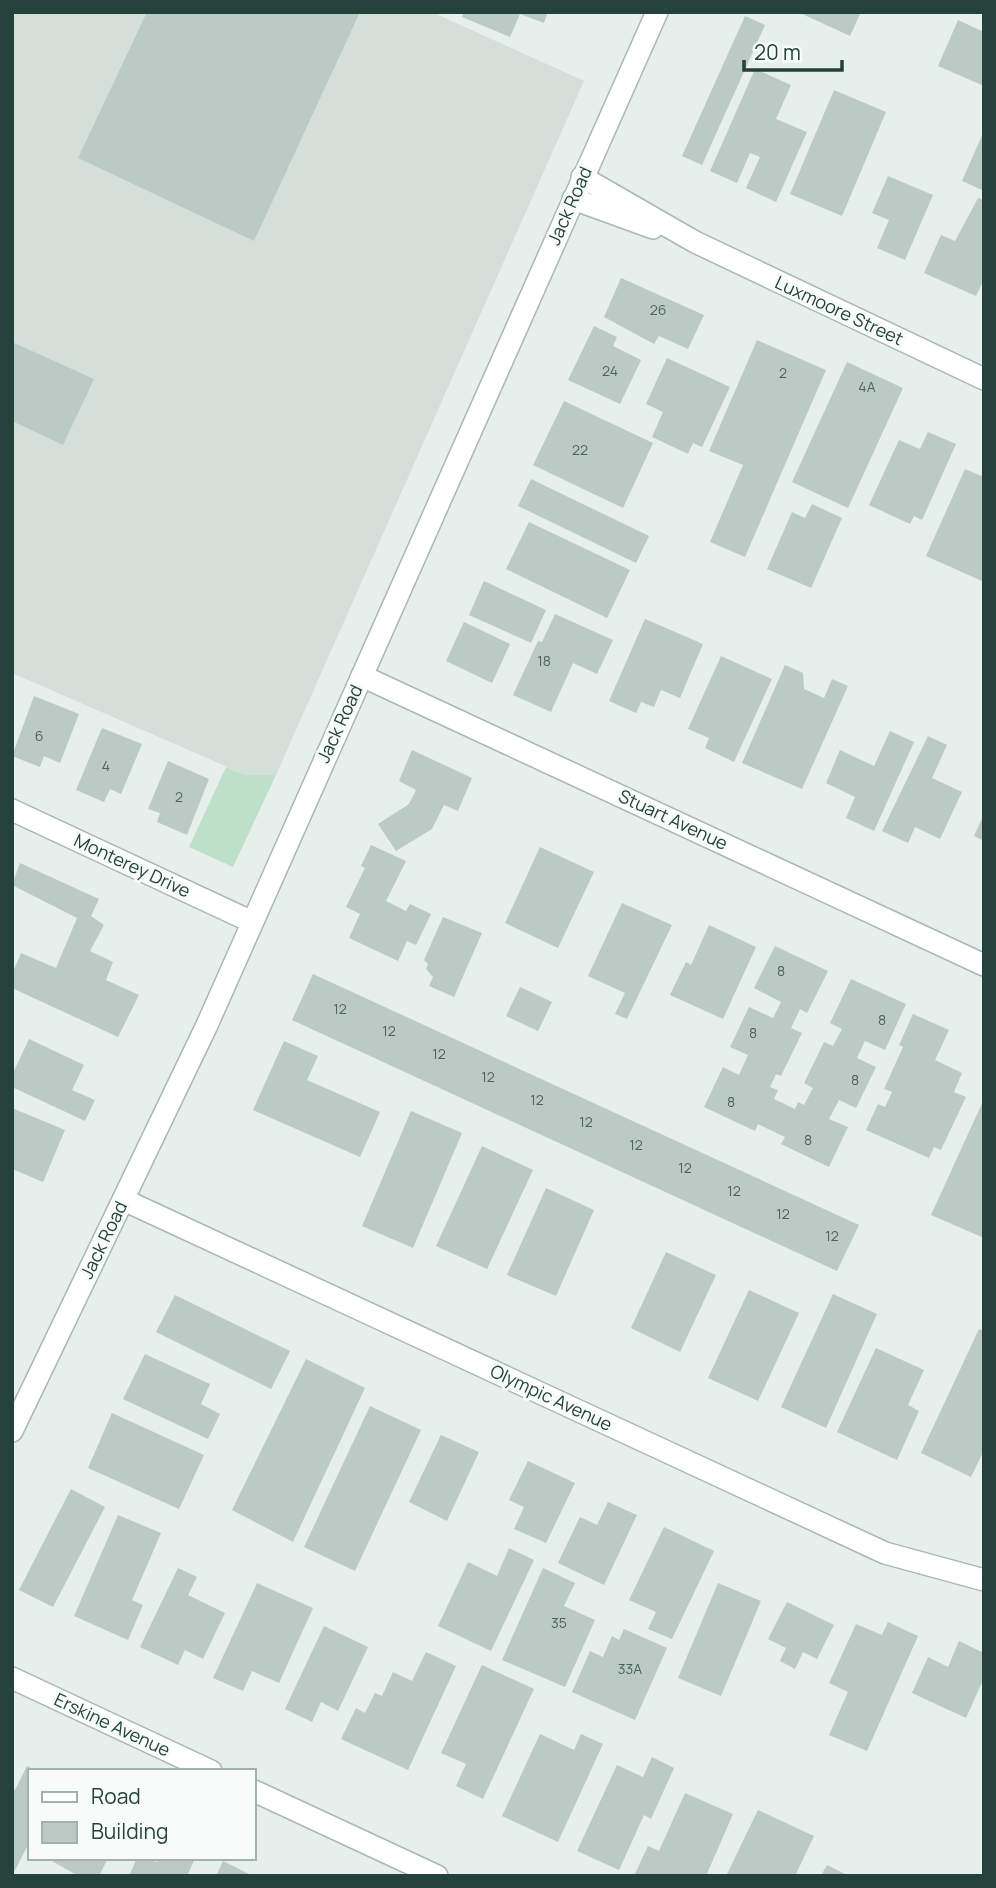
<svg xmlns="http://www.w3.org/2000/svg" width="996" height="1888" font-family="Manrope,sans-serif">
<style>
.built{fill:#d4dfda}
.green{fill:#bfe0c8}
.building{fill:#bbcac4}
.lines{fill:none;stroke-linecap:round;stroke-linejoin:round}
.minor-casing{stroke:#a8b8b2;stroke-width:24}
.minor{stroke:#fff;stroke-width:21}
.labels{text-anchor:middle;stroke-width:6;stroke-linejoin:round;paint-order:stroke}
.number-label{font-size:14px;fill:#4a645c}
.street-label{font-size:18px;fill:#24423a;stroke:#f7fbf9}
</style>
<rect width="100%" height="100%" fill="#e6efeb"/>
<polygon class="built" points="12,12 432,12 584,81 276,775 246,775 12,673"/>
<polygon class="green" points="226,767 246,775 276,775 233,867 189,847"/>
<g class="building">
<polygon points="147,12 360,12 254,241 78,158"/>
<polygon points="464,12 548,12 544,23 520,14 510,37 462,17"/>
<polygon points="798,12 861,12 850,36"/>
<polygon points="745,16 765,25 702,165 682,156"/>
<polygon points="958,20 984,32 984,86 938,66"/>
<polygon points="755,69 791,85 776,119 807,132 776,202 746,188 760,157 750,153 737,183 710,171"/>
<polygon points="834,90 886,112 842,216 790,194"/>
<polygon points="984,131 984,191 962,181"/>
<polygon points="888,176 933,195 905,260 877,248 889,220 872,213"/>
<polygon points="978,198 984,200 984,279 976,296 924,273 941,235 955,241"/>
<polygon points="621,278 704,315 688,349 659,336 654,344 604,317"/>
<polygon points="594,326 617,337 613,346 641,360 620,404 568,380"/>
<polygon points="757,340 826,370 745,557 710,542 743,465 709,451"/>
<polygon points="12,342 94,379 63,445 12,421"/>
<polygon points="667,358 730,387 702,447 693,443 688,454 652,437 663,412 646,404"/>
<polygon points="847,362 903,388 848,508 792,482"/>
<polygon points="564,401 653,443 623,508 533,465"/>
<polygon points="928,432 956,444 922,520 914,516 910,524 869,505 899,440 920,449"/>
<polygon points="965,469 984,477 984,582 926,556"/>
<polygon points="531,479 649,536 636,563 518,506"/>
<polygon points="812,504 842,518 811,588 767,569 792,512 805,518"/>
<polygon points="529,522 630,570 607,618 506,569"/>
<polygon points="484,581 546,610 531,643 469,615"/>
<polygon points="555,614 613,640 597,674 573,663 551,712 513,695 538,641 542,642"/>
<polygon points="645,619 703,644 680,698 661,690 654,707 641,702 636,713 609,701"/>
<polygon points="464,622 510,644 492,683 446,661"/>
<polygon points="721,656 772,679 734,762 705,748 709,738 688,729"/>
<polygon points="785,665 803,673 804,689 824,698 832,679 848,686 802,789 742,763"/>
<polygon points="34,696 79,714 60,763 44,756 40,767 12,756"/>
<polygon points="102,728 142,744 121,794 110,789 104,802 76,790"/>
<polygon points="890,731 914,742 874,831 846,818 855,797 826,783 840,750 874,766"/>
<polygon points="928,736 947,745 932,778 962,792 940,839 915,827 908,843 882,831"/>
<polygon points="412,750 472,778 458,811 444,805 432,829 396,851 378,824 409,804 416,790 399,781"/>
<polygon points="168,761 209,779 187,835 157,822 160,813 148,809"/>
<polygon points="984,814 984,841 974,836"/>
<polygon points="371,845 406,861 386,901 406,911 410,904 431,914 416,945 407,941 398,961 349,938 360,914 346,907 365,868 361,866"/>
<polygon points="540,847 594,872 558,948 505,923"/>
<polygon points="20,863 99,899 91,916 104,925 90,951 113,962 106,980 139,995 118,1037 12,988 12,974 21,953 56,968 77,918 12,885"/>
<polygon points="622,903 672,925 627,1019 615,1014 625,993 588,976"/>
<polygon points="443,917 482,933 454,997 429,986 433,977 426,969 428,964 424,960"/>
<polygon points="709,925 756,947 723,1019 670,995 686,962 691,965"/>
<polygon points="775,946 828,971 807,1013 800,1009 791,1028 802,1033 781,1076 776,1074 770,1087 778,1090 774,1099 795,1109 798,1102 804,1105 813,1088 804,1083 824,1042 833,1046 842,1029 830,1023 851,979 906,1004 885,1050 865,1041 857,1058 876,1067 856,1108 839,1100 829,1119 848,1127 829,1167 781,1144 785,1137 758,1124 755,1131 704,1107 723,1067 739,1075 748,1055 730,1047 749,1007 773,1018 781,1002 754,988"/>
<polygon points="313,974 859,1225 837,1271 292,1020"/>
<polygon points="520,987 552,1002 538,1031 506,1016"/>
<polygon points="913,1014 949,1030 935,1060 962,1073 954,1092 966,1097 941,1150 934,1147 929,1158 866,1130 878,1104 885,1107 892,1092 884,1089 903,1047 899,1045"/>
<polygon points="29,1039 84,1065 72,1090 95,1100 85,1121 12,1087 12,1075"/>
<polygon points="284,1041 318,1056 307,1080 380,1112 360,1157 253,1110"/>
<polygon points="984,1099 984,1238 931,1215"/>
<polygon points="12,1108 65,1130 43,1182 12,1169"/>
<polygon points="411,1111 462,1133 413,1248 362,1226"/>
<polygon points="482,1146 533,1170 487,1269 436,1246"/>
<polygon points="546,1188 594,1210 556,1296 507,1275"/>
<polygon points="666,1252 716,1275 680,1352 631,1328"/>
<polygon points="749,1290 799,1313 758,1401 708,1378"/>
<polygon points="833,1294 877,1314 826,1428 781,1407"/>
<polygon points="175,1295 290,1351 271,1389 156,1332"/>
<polygon points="979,1329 984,1331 984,1450 971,1477 921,1453"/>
<polygon points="876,1348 924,1370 908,1405 919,1411 897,1460 837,1432"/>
<polygon points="145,1354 210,1384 201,1404 220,1414 208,1439 123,1399"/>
<polygon points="306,1359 365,1388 293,1542 232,1510"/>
<polygon points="370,1406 421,1430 355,1571 304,1547"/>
<polygon points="112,1413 204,1455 179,1509 88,1468"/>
<polygon points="441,1435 479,1452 447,1521 409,1502"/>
<polygon points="528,1461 575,1483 546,1543 514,1529 524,1507 509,1500"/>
<polygon points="71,1489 105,1507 53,1607 19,1590"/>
<polygon points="608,1502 637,1515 604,1585 558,1563 580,1517 597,1525"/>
<polygon points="118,1515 161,1533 132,1600 143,1605 128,1640 74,1616"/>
<polygon points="664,1527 714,1551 672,1639 648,1629 656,1612 629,1600"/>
<polygon points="509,1548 534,1560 491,1651 438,1626 468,1562 497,1576"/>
<polygon points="178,1568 197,1577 188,1595 225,1613 203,1659 185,1650 178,1665 140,1647"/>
<polygon points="543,1568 575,1583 564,1606 595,1620 565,1687 502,1660"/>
<polygon points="257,1583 313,1608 279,1683 252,1671 243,1691 213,1678"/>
<polygon points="718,1583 761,1601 721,1696 678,1678"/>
<polygon points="787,1602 834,1625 817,1659 803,1652 795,1669 780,1661 786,1648 768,1639"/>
<polygon points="888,1622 918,1636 867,1751 829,1735 848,1692 829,1683 856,1624 882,1635"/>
<polygon points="324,1626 368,1647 338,1711 321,1702 312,1722 285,1709"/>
<polygon points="624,1629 667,1648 635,1720 572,1692 590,1651 603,1657 612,1636 619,1640"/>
<polygon points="959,1641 984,1653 984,1678 966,1718 912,1693 928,1657 948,1667"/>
<polygon points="426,1652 456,1666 408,1770 341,1739 356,1708 365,1713 375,1693 382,1696 393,1672 412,1681"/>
<polygon points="482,1665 534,1689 483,1799 456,1786 466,1764 441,1753"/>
<polygon points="540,1734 574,1750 581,1734 603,1744 558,1842 502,1816"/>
<polygon points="652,1757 674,1768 651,1819 644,1815 619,1870 577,1851 617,1765 643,1777"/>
<polygon points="27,1766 38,1771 30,1771 30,1841 12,1876 12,1788 15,1790"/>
<polygon points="685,1793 733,1814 706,1876 634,1876 648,1846 659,1851"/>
<polygon points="758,1810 814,1836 795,1876 726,1876"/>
<polygon points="47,1858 108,1858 99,1876 78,1876"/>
<polygon points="137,1858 158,1862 160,1858 195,1858 187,1876 129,1876"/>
<polygon points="223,1861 253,1876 216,1876"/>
<polygon points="827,1865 849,1876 821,1876"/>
</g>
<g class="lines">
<defs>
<g id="minor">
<polyline points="582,177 695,242 984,379"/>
<polyline points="573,199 653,228"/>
<polyline points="362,676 984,965"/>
<polyline points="12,810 252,922"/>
<polyline points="124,1200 885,1553 984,1580"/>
<polyline points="12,1431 207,1025 657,12"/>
<polyline points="12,1678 211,1771"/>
<polyline points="254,1791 437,1876"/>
</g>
</defs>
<use href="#minor" class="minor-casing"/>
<use href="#minor" class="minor"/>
</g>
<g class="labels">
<g class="number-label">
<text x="658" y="315">26</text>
<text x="610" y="376">24</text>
<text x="783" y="378">2</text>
<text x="867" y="392">4A</text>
<text x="580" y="455">22</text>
<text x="544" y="666">18</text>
<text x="39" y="741">6</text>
<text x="106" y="771">4</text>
<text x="179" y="802">2</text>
<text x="781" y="976">8</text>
<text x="340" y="1014">12</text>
<text x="882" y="1025">8</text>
<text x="389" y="1036">12</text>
<text x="753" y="1038">8</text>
<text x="439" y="1059">12</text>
<text x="488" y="1082">12</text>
<text x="855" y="1085">8</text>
<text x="537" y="1105">12</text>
<text x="731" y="1107">8</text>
<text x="586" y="1127">12</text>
<text x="808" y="1145">8</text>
<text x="636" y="1150">12</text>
<text x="685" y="1173">12</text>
<text x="734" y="1196">12</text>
<text x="783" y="1219">12</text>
<text x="832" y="1241">12</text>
<text x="559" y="1628">35</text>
<text x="630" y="1674">33A</text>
</g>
<g class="street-label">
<text transform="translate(570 206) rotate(-66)" y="6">Jack Road</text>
<text transform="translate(839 311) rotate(25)" y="6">Luxmoore Street</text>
<text transform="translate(340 724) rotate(-65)" y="6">Jack Road</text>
<text transform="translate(673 820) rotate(25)" y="6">Stuart Avenue</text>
<text transform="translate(132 866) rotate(25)" y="6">Monterey Drive</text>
<text transform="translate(104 1240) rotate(-64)" y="6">Jack Road</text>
<text transform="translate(551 1398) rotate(25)" y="6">Olympic Avenue</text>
<text transform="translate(112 1725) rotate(25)" y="6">Erskine Avenue</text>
</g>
</g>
<rect width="996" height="1888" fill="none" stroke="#24423a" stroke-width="28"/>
<rect x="28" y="1769" width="228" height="91" fill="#f7fbf9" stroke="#a3b1ad" stroke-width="2"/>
<rect x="42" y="1792" width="35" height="10" fill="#ffffff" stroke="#a3b1ad" stroke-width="2"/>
<text x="91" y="1804" font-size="21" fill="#24423a">Road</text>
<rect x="42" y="1822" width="35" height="21" fill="#bbcac4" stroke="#a3b1ad" stroke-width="2"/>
<text x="91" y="1839" font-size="21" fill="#24423a">Building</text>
<path d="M744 60v10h98v-10" fill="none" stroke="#24423a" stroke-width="3.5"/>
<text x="754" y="60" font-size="21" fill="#24423a" stroke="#f7fbf9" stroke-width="5" paint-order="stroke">20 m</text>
</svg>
